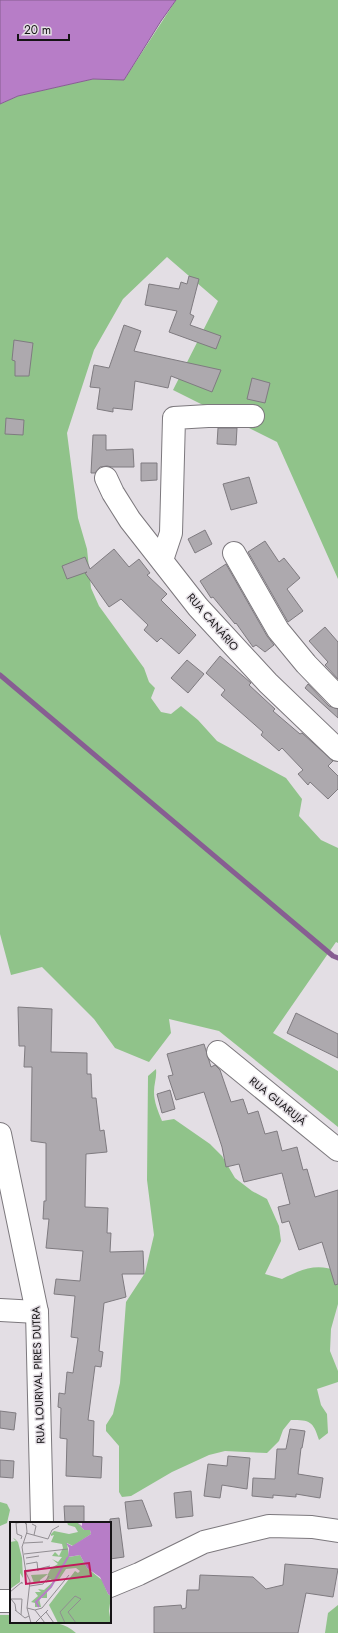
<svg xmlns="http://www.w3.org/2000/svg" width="338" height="1633" font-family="Jost,sans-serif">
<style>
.green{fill:#90c38a}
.water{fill:#b77dc7;stroke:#875e92}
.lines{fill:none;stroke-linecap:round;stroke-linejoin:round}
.stream{stroke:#875e92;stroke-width:5}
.building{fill:#ada9ae;stroke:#7f7b80}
.minor-casing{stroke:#7c787d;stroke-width:24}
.minor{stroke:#fff;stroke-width:22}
.labels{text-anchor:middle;stroke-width:3;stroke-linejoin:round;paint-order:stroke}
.street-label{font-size:11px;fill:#161416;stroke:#e3dee4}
.inset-river{fill:none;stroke:#b77dc7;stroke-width:2}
.inset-road{fill:none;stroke:#918d92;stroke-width:1}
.view{fill:#c2185b;fill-opacity:0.15;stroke:#c2185b;stroke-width:2}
.inset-edge{fill:none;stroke:#161416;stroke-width:2}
</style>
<rect width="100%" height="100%" fill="#e3dee4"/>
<g class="green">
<polygon points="176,0 338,0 338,579 277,442 173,390 218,301 167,257 123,299 94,350 67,433 78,518 87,549 91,588 99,606 144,668 149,682 155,688 151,698 161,712 171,714 181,706 198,720 217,741 286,778 302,799 299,816 321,840 338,848 338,943 336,942 273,1033 338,1071 338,1127 219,1031 169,1019 171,1033 149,1062 115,1048 94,1019 42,967 11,975 0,934 0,104 18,96 93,79 124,80"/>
<path d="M156,1069C157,1077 154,1084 154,1092C154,1102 158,1111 162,1121L174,1119L210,1144L222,1156L235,1178L252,1191L267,1199L279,1226L281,1241L265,1274L282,1279C302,1269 316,1263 338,1271V1304L331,1329L330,1351L338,1371V1382L317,1389L321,1405L327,1414L328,1433L319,1440C313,1421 310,1420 291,1420L283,1430L279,1441L267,1453L225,1451L209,1455L172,1472L131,1496L122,1497L119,1492V1446L106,1431V1425L113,1414L120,1383L126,1302L145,1273L154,1235L147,1180L148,1076Z"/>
<polygon points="0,1502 7,1504 10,1510 7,1523 0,1526"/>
<polygon points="338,1605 338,1633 325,1633 328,1613"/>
<path d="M0,1615H11V1622C33,1622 59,1617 76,1633H0Z"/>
</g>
<polygon class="water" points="0,0 176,0 161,21 124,80 93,79 18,96 0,104"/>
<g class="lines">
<polyline class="stream" points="0,675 333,956 338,958"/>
</g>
<g class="building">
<polygon points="189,276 199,279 190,314 194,316 190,325 221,336 216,349 169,332 177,311 145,305 149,284 179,289 181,282 187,284"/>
<polygon points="124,325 141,331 134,351 221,370 212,392 171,376 168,388 135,381 132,410 113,408 113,412 97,409 100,388 90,387 94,365 109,368"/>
<polygon points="14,340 33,343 29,376 15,376 15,361 12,360"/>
<polygon points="252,378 270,383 265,403 247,399"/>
<polygon points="6,418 24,420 23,435 5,434"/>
<polygon points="218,428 237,428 236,445 217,444"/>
<polygon points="93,435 106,435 106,450 133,449 134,467 112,467 107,466 100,467 95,473 91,473"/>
<polygon points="141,463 157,463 157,480 141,481"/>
<polygon points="249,477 257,503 231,510 223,484"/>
<polygon points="205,530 212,544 195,553 188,539"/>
<polygon points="265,541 279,562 284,558 300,578 287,589 303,611 288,622 248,552"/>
<polygon points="114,549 129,567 139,559 150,573 147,575 167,594 161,600 196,635 179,654 161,638 157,642 144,630 148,625 121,599 109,607 85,573 87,572 67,579 62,566 85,557 90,569"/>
<polygon points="226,564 267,636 274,645 265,652 256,645 253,647 236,623 235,624 213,597 211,598 200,581"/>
<polygon points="325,627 338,642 338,679 325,665 328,662 309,641"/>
<polygon points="220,656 251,683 249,685 275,709 273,711 300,734 302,733 333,761 328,766 338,776 338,789 328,799 310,782 308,785 298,774 303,770 282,748 279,751 261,735 263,732 221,695 225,690 206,673"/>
<polygon points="187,660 204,674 188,693 171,678"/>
<polygon points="308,684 329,706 338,709 338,718 305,688"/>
<polygon points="18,1007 52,1009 51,1052 87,1053 87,1074 91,1074 92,1098 96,1098 100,1131 104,1130 107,1152 86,1154 85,1207 108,1208 107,1233 111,1233 110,1252 143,1251 144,1274 122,1274 126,1297 104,1303 99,1351 103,1352 101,1367 95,1366 88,1420 94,1421 93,1456 102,1457 101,1478 66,1476 67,1439 60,1438 61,1408 58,1407 59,1393 65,1394 67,1372 73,1373 78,1338 71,1337 75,1296 54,1294 56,1279 80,1281 83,1251 46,1248 49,1219 43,1219 44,1201 46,1201 46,1143 31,1141 32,1067 24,1067 25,1046 19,1046"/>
<polygon points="296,1013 338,1034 338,1058 287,1033"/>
<polygon points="204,1044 211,1067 215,1065 220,1070 231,1102 243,1099 248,1114 258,1111 265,1134 277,1131 282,1151 297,1147 303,1170 307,1169 315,1197 338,1190 338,1284 335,1285 322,1242 299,1250 289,1221 282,1223 278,1207 290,1204 282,1173 244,1182 239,1164 226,1167 222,1147 204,1092 176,1100 168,1076 173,1075 167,1054"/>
<polygon points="170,1090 175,1109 162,1113 157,1094"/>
<polygon points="0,1411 16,1413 14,1430 0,1428"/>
<polygon points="290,1429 305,1431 302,1448 301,1448 298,1474 323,1478 320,1498 296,1494 296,1497 273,1495 273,1498 252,1496 253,1478 275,1479 277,1449 286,1449"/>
<polygon points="228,1456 250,1458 247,1489 222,1485 220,1498 204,1496 208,1464 227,1466"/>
<polygon points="0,1460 14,1461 13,1478 0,1477"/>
<polygon points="191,1491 193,1516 176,1518 174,1493"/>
<polygon points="142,1500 152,1526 128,1529 125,1502"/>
<polygon points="64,1506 84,1506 84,1523 65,1523"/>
<polygon points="119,1518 124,1557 110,1559 110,1519"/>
<polygon points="285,1564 338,1569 333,1597 306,1593 298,1633 154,1633 154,1607 181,1605 182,1609 186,1608 187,1590 199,1590 200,1575 253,1577 266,1589 283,1585"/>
</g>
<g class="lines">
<defs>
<g id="minor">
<polyline points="106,478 113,493 130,520 198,607 268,683 338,750"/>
<polyline points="234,553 278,630 306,664 338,697"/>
<polyline points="162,560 171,533 174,418 208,416 253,416"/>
<polyline points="218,1052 338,1150"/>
<polyline points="0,1134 37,1312 42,1523"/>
<polyline points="0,1310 37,1312"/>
<polyline points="110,1586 139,1574 204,1542 269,1526 312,1527 338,1531"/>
<polyline points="0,1601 11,1601"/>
</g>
</defs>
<use href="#minor" class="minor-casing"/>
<use href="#minor" class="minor"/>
</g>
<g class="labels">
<g class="street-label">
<text transform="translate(213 622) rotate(49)" y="4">RUA CANÁRIO</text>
<text transform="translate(278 1101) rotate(39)" y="4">RUA GUARUJÁ</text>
<text transform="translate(38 1375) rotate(-92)" y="4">RUA LOURIVAL PIRES DUTRA</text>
</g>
</g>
<g transform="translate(10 1522)">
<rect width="101" height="101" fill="#e3dee4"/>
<path d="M57,0H67L74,8H80L81,12L63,24L57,21L59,35L70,33L77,46L92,58L98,72L101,74L99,89L101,101H48L39,83L65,49L68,51L70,49L66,46L56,47L48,59H44L42,64L37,69V76H31L34,73L29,76L31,85H25V81L21,80L28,74L25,70H31L28,67L34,68L44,59L40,57L36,61L38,52L30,58V61H24L21,53L38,52L41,46L48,42L42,37L48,40L52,35L42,34L45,30L49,34L53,26L52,22L41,20L44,13L41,14V12L44,9L59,12L68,10L65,5L58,3ZM3,16L5,17L8,20L12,36L13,56L10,51V60L0,67V20L6,19Z" fill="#90c38a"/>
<path d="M67,0L72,4V0H101V74L98,72L90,55L77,46L70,33L58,35L59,26L56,21L62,24L81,12L80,8H74Z" fill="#b77dc7"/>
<path class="inset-river" d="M29,85L26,80L41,65L58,35"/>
<path class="inset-road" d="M16,0L17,10L12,25L16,51L20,59L17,86L21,101M22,2L26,4L24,13M16,11L38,17L42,8L49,4M11,17L12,14L7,12L6,1L14,0L17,3M14,21L33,20M14,32L58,27M16,36L29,34M16,42L27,40L28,49M16,50L40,44M20,64L33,62L39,54M0,70L12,60V62M0,77H12L11,93M1,77L5,82L6,89M17,86L25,88L32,86L59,53M5,88L15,96L19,94M25,88L35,101M36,90L44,101M26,100L38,88M55,101L50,90L65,74L71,77L58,90L66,101"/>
<path class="view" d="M79,41L81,54L16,62L15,49Z"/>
<rect width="101" height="101" class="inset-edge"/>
</g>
<path d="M18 34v6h51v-6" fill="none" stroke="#161416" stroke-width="2"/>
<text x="24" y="34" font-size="12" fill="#161416" stroke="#e3dee4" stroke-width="3" paint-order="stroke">20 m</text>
</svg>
